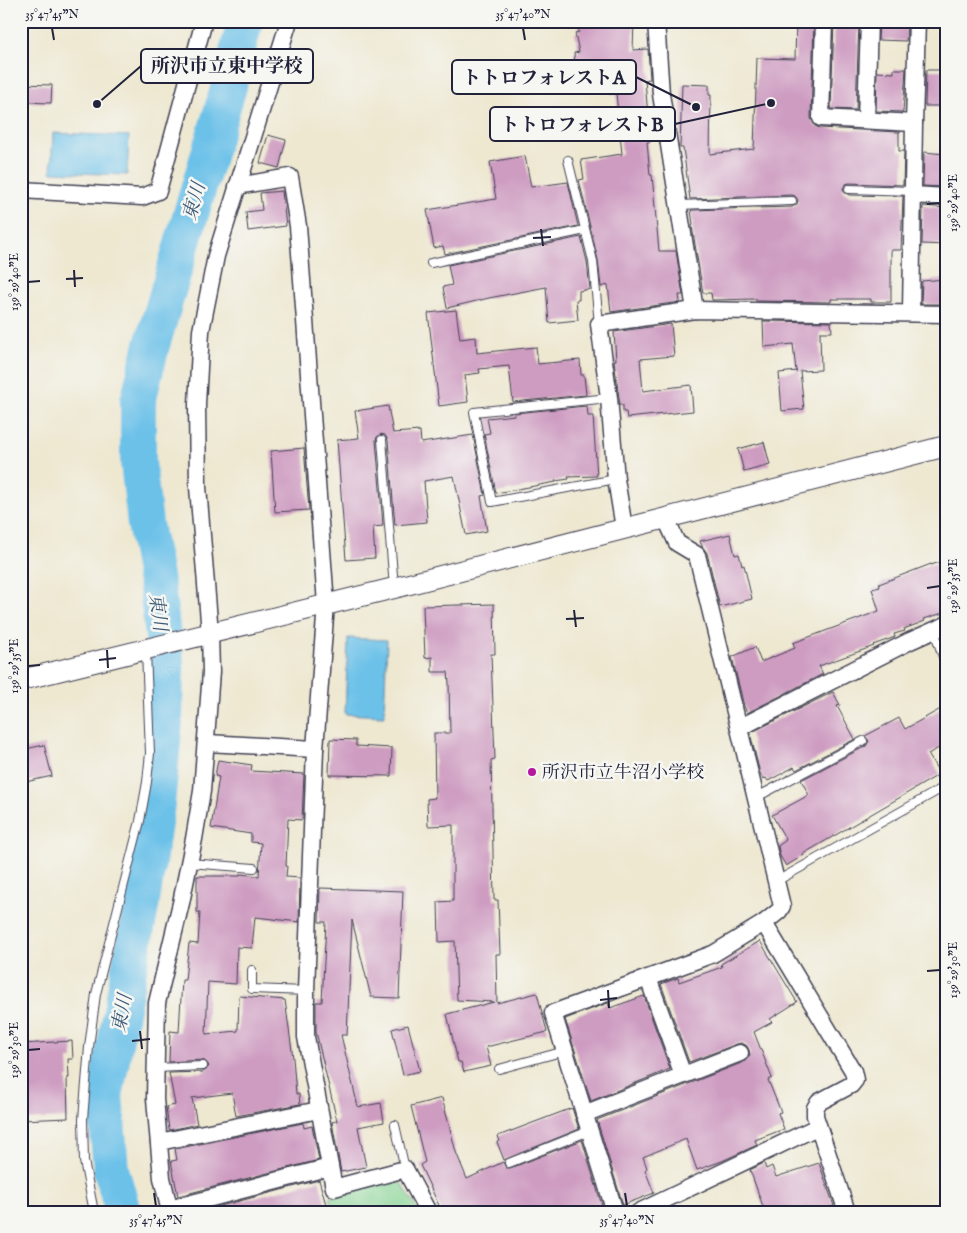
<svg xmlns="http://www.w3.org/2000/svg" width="967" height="1233" font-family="'IM FELL English','Noto Serif JP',serif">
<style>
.green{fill:#84d393;stroke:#537a67}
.water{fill:#6cc1e9;stroke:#477292}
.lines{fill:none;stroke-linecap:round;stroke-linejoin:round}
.river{stroke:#6cc1e9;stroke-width:36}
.building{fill:#ce9bc1}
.service-casing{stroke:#414052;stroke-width:10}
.minor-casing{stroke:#414052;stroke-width:19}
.tertiary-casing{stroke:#414052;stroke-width:22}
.service{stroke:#fff;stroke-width:8}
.minor{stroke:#fff;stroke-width:16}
.tertiary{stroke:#fff;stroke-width:20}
.ticks{fill:none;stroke:#22223b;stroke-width:2}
.poi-dot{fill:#b5179e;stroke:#f6f6f2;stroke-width:2}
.labels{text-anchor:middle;stroke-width:5;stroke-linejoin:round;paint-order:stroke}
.poi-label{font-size:18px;fill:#22223b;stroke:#f6f6f2;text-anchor:start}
.water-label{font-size:19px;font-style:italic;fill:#3c5a78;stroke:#f6f6f2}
.leader{fill:none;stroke:#22223b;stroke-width:2}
.callout-dot{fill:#22223b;stroke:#f6f6f2;stroke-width:2}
.callout{fill:#f6f6f2;stroke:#22223b;stroke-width:2}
.callout-label{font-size:19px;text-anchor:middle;font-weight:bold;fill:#22223b}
.neatline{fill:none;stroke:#22223b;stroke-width:2}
.ticks-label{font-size:12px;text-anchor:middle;fill:#22223b}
</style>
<rect width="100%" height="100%" fill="#f6f6f2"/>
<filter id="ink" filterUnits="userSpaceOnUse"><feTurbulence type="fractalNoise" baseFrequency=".02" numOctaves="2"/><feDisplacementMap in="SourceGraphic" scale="10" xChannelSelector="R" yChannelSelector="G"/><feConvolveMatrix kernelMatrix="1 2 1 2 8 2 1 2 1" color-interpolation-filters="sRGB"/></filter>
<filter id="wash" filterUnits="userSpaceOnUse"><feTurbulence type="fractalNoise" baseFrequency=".0096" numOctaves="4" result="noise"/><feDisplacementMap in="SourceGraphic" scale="20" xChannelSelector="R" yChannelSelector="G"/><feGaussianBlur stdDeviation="1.12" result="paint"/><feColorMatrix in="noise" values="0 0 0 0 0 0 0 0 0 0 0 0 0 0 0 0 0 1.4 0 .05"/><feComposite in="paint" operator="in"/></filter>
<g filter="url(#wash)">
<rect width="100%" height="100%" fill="#eee8d1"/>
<polygon class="green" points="391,1179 402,1184 419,1212 333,1212 329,1197"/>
<g class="water">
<polygon points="53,133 129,136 127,175 51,172"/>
<polygon points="348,638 387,640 384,716 345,714"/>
</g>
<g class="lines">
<polyline class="river" points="123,1212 111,1169 105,1096 141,907 157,804 165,720 166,661 157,587 145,524 138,462 138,401 152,345 229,86 245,21"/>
</g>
<g id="blocks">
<g class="building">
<polygon points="594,21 634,22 633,50 648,49 650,79 645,80 650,142 647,142 650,175 652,175 659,251 676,251 683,295 679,295 680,302 611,312 608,285 601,287 598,260 579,180 584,179 581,160 622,154 616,93 610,94 607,69 576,73 574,53 579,52 575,33 579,32 578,27 585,25 585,23"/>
<polygon points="796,21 814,21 811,118 815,126 820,128 899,132 899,151 904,151 903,185 849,183 846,184 843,188 844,192 849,195 903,196 901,250 891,250 891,302 871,302 871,299 831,299 831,302 756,301 756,299 712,300 711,293 703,293 692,226 693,225 691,210 792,207 797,204 798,200 795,196 792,195 690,199 683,148 680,148 682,84 709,85 709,95 711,95 710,154 754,149 757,58 795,59"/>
<polygon points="834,21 859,21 856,110 831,109"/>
<polygon points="879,21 907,21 906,41 878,40"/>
<polygon points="894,69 906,69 903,112 876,111 877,72 894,73"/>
<polygon points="926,70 945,70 945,95 942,95 941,106 925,106"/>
<polygon points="21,84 52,85 51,103 21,102"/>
<polygon points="268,135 286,140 279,168 260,163"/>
<polygon points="924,152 945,154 943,187 923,186"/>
<polygon points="525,156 531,187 568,182 578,226 445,254 443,246 434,248 427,210 496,199 490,162"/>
<polygon points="282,191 286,226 248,231 246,212 262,210 260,193"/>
<polygon points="923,206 946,208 946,245 922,244"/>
<polygon points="581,237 587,262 590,289 579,291 579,300 576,300 578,320 549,323 546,287 489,298 447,308 443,287 452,285 448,265"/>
<polygon points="946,279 946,304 921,304 922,281"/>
<polygon points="456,310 460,339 476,337 477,353 536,347 538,364 580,360 581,375 584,375 586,395 513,402 509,366 479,369 480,373 465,375 468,402 439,406 428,313"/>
<polygon points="763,321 831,322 832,332 820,332 821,370 800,371 804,409 782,411 779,373 797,371 796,371 793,344 764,347"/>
<polygon points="671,324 674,356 640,359 643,391 691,385 693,411 627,418 626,412 623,412 623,405 620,405 614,360 616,360 614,332"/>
<polygon points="388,406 393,433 420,431 421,443 473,435 485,495 481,496 487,531 466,535 454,476 424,481 427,522 395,525 388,440 385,435 381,434 377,437 376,440 383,526 373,527 375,558 346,560 337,440 359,438 355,411"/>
<polygon points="587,406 588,416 593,416 597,476 568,477 569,479 555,481 556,482 496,493 484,434 490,433 487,418 515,415 514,413"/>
<polygon points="764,442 770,465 744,472 738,449"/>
<polygon points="304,448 309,510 275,512 271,451"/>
<polygon points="730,534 735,555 739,554 742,566 744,565 752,599 720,607 707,553 702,546 700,541"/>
<polygon points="946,560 946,612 924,619 925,621 904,629 905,631 894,634 895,637 873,645 874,646 819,666 823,674 747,713 744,706 732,657 755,647 761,662 795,648 793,643 879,611 872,589 880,587 879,584 931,564 931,565"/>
<polygon points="494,604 495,654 491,654 495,759 491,760 494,900 498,900 500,954 496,954 497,1003 537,993 547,1032 486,1047 491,1066 464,1072 461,1062 458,1062 447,1014 494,1002 457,1000 455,941 439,942 438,902 453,901 453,825 428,826 427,799 435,798 434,733 450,733 449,683 448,672 432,672 432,657 425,658 423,606"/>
<polygon points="833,692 840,705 837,706 855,739 796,770 794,767 768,781 766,778 763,779 760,773 750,733"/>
<polygon points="946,706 946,744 928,754 940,774 803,854 804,855 786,866 780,856 778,846 786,840 772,815 809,795 801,780 866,746 869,741 865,736 899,718 905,729"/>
<polygon points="330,739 356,740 356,746 392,748 391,776 329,775"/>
<polygon points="44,745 52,776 21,783 21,750"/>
<polygon points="218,760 252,765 251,771 304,774 302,820 288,819 286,866 287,866 286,877 300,878 299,922 255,917 252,948 237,947 236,984 208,982 206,1034 238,1031 239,996 285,1000 293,1058 296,1094 299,1094 300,1104 236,1116 232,1093 192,1098 197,1124 170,1130 169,1129 166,1107 175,1105 169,1073 203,1072 206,1070 209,1066 207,1063 203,1060 169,1062 170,1031 179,1032 182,980 185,980 189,943 198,944 200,912 197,912 197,876 240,876 240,874 259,876 261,843 251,842 251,834 211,828 219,777 215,776"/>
<polygon points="320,888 403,891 399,998 371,997 352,920 347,1035 341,1035 358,1107 381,1103 384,1122 358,1127 366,1167 341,1172 332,1122 337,1121 316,1032 316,1002 322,1002 326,922 319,922"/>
<polygon points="760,941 797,1002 770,1019 772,1022 754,1032 772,1078 768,1080 781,1112 778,1113 784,1129 755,1140 757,1145 722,1161 697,1170 686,1139 643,1157 647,1168 645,1170 654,1193 623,1205 597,1120 744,1062 750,1055 749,1050 747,1046 742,1043 737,1044 689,1062 661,984 678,978 679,982 722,967 721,964"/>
<polygon points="644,996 670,1069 591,1101 565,1019 608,1003 610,1008"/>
<polygon points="408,1025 420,1071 403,1075 392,1029"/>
<polygon points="72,1041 73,1059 68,1059 69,1078 67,1078 68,1118 21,1120 21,1044"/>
<polygon points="442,1098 456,1152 467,1179 503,1162 506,1168 511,1168 582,1140 604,1212 442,1212 420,1165 425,1162 411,1106"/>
<polygon points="572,1108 579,1129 504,1160 497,1142 500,1141 498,1136"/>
<polygon points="303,1123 304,1128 312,1126 319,1160 178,1196 171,1161 177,1160 175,1149"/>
<polygon points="764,1163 766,1169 772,1166 776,1177 819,1163 834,1206 818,1212 765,1212 750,1170"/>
<polygon points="319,1180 328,1212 198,1212"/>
</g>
</g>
</g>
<g filter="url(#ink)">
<use href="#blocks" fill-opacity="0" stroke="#414052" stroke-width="1"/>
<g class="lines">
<defs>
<g id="service">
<polyline points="568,160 593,261 599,324"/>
<polyline points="849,189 913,191"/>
<polyline points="678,205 792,201"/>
<polyline points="431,263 585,230"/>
<polyline points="609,398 474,412 492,502 616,479"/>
<polyline points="382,440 394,587"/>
<polyline points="934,630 946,666"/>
<polyline points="755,798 863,741"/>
<polyline points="189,863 254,868"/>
<polyline points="775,882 946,786"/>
<polyline points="252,970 252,989 306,991"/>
<polyline points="156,1068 203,1066"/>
<polyline points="499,1069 565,1051"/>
<polyline points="395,1125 405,1169"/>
<polyline points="509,1163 589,1131"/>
<polyline points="94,1212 84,1161 83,1119 89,1047 96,994 140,821 147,782 150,753 146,650"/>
</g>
<g id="minor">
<polyline points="656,21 661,94 695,310"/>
<polyline points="824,21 821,118 914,123"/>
<polyline points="866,120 869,21"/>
<polyline points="237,186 290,177 298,226 326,604 315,749 306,991 306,1037 334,1188 405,1169 428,1212"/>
<polyline points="21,190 142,197 158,191 204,21"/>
<polyline points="913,195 946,197"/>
<polyline points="911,313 914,123 917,21"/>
<polyline points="624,528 616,479 609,398 599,324 695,310 946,314"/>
<polyline points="739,728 910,641 946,625"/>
<polyline points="207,743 315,749"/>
<polyline points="764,923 853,1071 855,1080 851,1085 819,1102 815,1108 815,1116 847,1212"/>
<polyline points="648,978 683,1075"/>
<polyline points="584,1114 740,1053"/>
<polyline points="159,1142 319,1110"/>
<polyline points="169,1209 330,1167"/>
<polyline points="170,1212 162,1178 155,1099 157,1003 181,903 194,839 202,791 211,672 210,633 198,487 197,404 201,331 216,256 289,21"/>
<polyline points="615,1212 553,1013 713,954 764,923 779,911 782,906 697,555 677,543 665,517"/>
<polyline points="639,1212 817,1127"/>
</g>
<polyline id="tertiary" points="21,680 394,588 946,446"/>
</defs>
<use href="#service" class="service-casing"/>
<use href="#minor" class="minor-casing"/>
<use href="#tertiary" class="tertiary-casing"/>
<use href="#service" class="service"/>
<use href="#minor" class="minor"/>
<use href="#tertiary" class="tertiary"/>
</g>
</g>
<path class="ticks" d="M52,28L54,40M523,28L525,40M927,204L940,203M541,229L543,246M533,238L551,237M74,270L75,287M66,279L83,278M28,282L40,281M927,588L940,586M574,610L576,627M566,619L584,618M107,650L108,668M99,660L116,658M28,666L40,665M927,971L940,970M608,990L609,1008M600,1000L617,998M140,1031L142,1049M132,1041L150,1039M28,1050L40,1049M154,1193L156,1206M625,1193L627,1206"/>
<circle class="poi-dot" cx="532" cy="772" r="5"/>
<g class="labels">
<g class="poi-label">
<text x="542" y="778">所沢市立牛沼小学校</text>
</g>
<g class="water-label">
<text transform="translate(193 201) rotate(-74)" y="7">東川</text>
<text transform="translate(159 612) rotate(82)" y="7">東川</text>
<text transform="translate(121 1013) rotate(-79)" y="7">東川</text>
</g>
</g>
<path class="leader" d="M97 104L141 66M696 107L636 77M771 103L675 124"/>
<g class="callout-dot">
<circle cx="97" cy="104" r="5"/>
<circle cx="696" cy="107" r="5"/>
<circle cx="771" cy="103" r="5"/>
</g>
<g class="callout">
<rect x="141" y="49" width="172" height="34" rx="5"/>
<rect x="452" y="60" width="184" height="34" rx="5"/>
<rect x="490" y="107" width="185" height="34" rx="5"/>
</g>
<g class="callout-label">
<text x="227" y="72">所沢市立東中学校</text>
<text x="544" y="84">トトロフォレストA</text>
<text x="582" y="131">トトロフォレストB</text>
</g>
<rect width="967" height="1233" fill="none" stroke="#f6f6f2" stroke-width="55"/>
<rect x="28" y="28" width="912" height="1178" class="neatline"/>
<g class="ticks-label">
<text x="52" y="18">35°47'45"N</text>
<text x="523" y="18">35°47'40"N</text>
<text transform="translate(953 203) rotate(-90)" y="4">139°29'40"E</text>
<text transform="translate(14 282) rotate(-90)" y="4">139°29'40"E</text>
<text transform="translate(953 586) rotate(-90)" y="4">139°29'35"E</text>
<text transform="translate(14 666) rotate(-90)" y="4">139°29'35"E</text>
<text transform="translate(953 970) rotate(-90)" y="4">139°29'30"E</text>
<text transform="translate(14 1050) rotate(-90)" y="4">139°29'30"E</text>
<text x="156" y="1224">35°47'45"N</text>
<text x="627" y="1224">35°47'40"N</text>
</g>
</svg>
